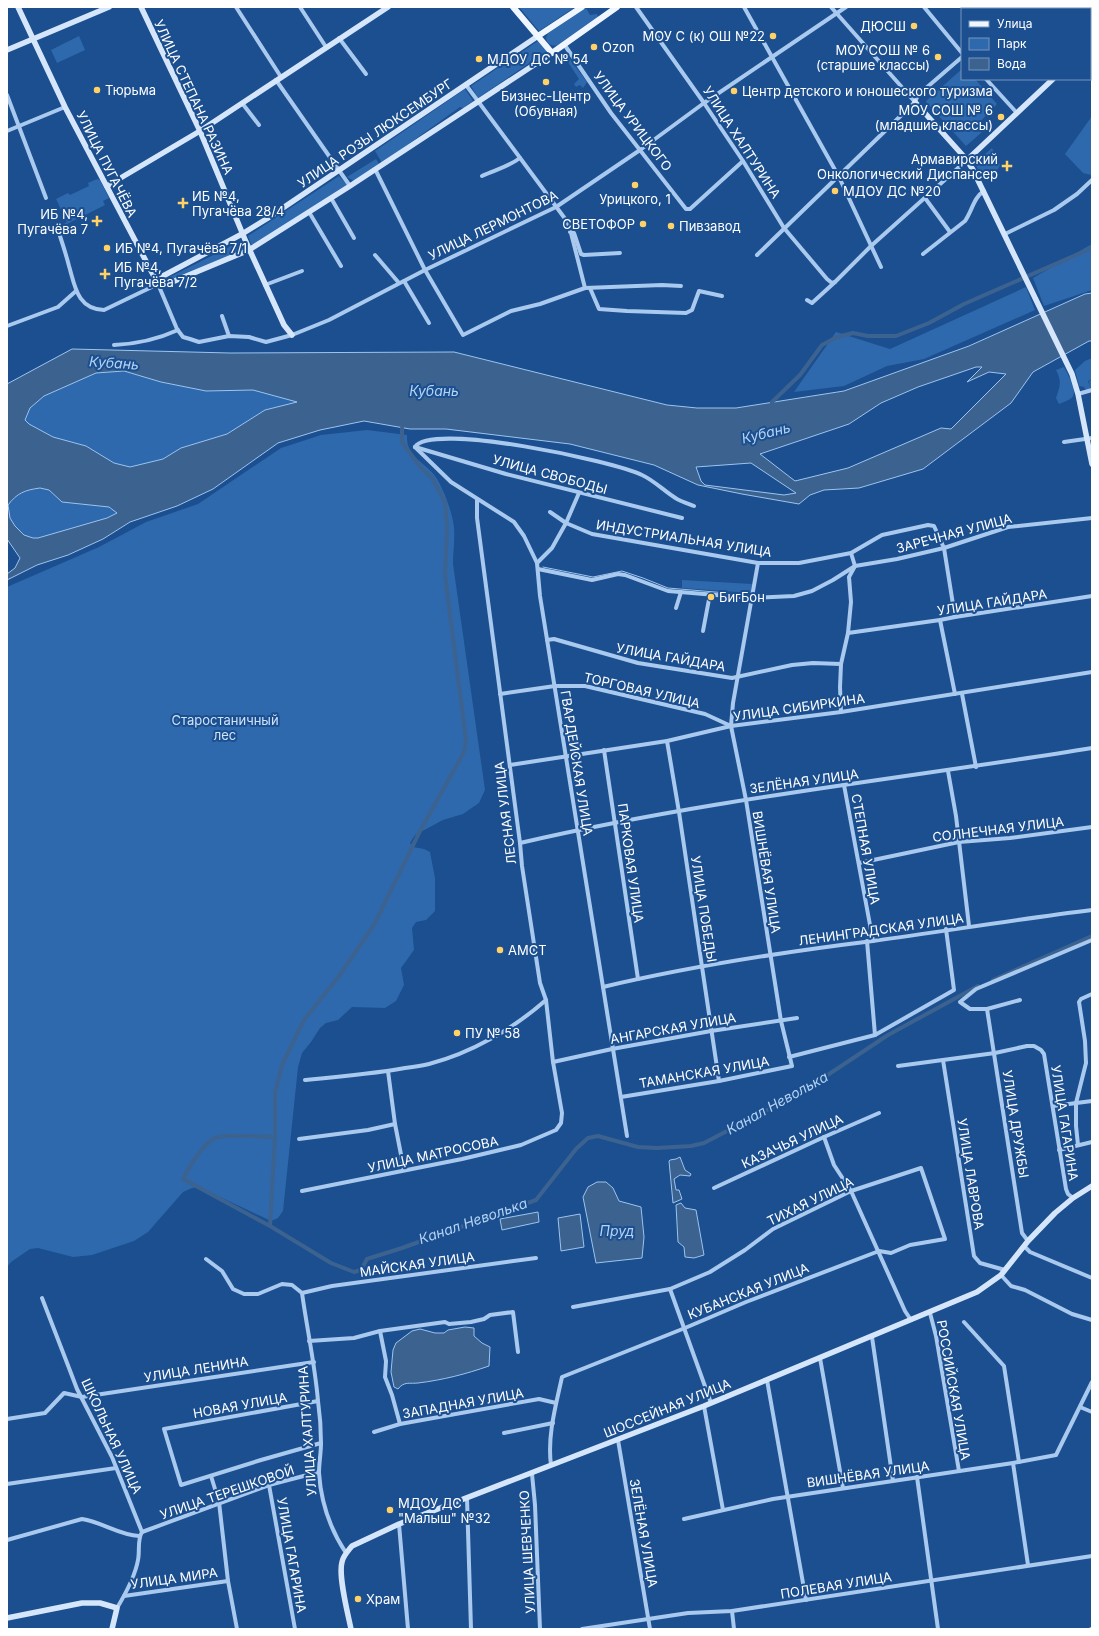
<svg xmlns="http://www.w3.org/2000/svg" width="1099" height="1636" font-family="Inter,sans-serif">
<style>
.green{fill:#2e69ad}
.water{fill:#3c6290;stroke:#9cc4f0;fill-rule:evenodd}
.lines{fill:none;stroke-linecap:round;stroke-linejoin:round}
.stream{stroke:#9cc4f0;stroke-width:1}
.canal{stroke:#3c6290;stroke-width:4}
.street{stroke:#a9c9ee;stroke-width:4}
.secondary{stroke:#d6e6fa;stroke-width:5.5}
.primary{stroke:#f0f6ff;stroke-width:6}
.poi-dot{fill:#ffd166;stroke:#1b4f8f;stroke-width:1.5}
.labels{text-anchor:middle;stroke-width:4;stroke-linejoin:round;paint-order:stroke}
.poi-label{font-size:13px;fill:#fff;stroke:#1b4f8f;text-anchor:start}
.street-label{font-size:13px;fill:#fff;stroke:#1b4f8f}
.park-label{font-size:13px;fill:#cfe3fa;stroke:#1b4f8f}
.water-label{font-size:14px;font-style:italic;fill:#b5d3f5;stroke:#1b4f8f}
</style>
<rect width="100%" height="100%" fill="#1b4f8f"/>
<g class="green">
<polygon points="519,7 575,7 539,31"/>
<path d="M586,8L590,15L597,14L598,17L558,45C552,47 547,44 546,38L548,33Z"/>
<polygon points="79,36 85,50 57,63 51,50"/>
<polygon points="538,41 547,51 478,98 471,86"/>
<polygon points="566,54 587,82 583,88 580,85 576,87 574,84 579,79 564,56"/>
<polygon points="962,69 962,79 975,79 997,104 976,126 982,132 966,146 926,102 927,100"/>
<polygon points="465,89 473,101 463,108 460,107 382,163 375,151"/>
<polygon points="1092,116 1092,173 1091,175 1083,173 1065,154"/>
<polygon points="992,148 1000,165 998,169 983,180 975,163"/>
<polygon points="376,159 379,164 354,181 347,177"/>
<polygon points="339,176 347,185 252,246 248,236"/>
<polygon points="97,179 100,180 109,198 103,201 105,205 53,231 67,222 56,199 68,193 70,195 89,186 88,183"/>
<polygon points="241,241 246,248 168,283 166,279"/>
<polygon points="1092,244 1092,290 1044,306 1033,278"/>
<polygon points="1026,287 1035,310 924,359 887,366 844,386 794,392 836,332 890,349"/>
<polygon points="1092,358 1092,379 1088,381 1090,387 1089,381 1092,380 1092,386 1088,390 1085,389 1084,387 1079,386 1075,370 1085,361"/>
<path d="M1064,367C1067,373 1077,390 1073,396C1071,400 1063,402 1059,404L1056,398C1060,387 1062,381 1056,370Z"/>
<polygon points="124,371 161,382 206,391 253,390 298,402 265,410 227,434 181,448 163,459 130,467 114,463 86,446 53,437 29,424 25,420 30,408 44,396 96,373"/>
<path d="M367,430L407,435C406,458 424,461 435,476C443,487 453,514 454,528C455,540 453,552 453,564L485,790L479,803L463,814L443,820L415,835L410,843L413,847L424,849L430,852L435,878V911L426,920L416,922L412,928L414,950L401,968L404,985L396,1001L385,1008L352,1007L338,1020L326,1023L320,1028L311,1042L302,1053L298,1067L283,1211L278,1218L271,1221L199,1187L192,1188L183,1192L148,1232L134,1241L92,1255L73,1257L38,1248L30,1249L11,1262L7,1267V587L99,547L146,522L198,504L281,448L321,435Z"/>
<path d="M40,488L49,490L62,502L109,507L117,513L107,518L38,538H33L24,535L15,526L10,518L8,505C17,493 25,490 40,488Z"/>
<polygon points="682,580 752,584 751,593 682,588"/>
</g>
<g class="water">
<path d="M1092,293V341H1089L1033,372L1011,403L923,469L859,488L824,490L810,495L799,504L742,494L698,485L654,465L570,444L446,429H410L364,421L320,430L278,443L213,489L177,506L130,522L103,539L68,555L37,565L7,580V574L15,568L20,558L7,539V384L72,349L230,353L454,352L667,405L697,408H736L844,391L969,346L1085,294ZM976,367H982L967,382L989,372L1006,374L951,429L941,428L848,468L795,481L760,454L849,424L881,403L918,387ZM124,371L161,382L206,391L253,390L297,402L265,410L227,434L181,448L163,459L130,467L114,463L86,446L53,437L29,424L25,420L30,408L44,396L96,373ZM751,463L796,493L784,495L705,485L701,481L696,467ZM40,488L49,490L62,502L109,507L117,513L107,518L38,538H33L24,535L15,526L10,518L8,505C17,493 25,490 40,488Z"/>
<polygon points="680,1157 685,1170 691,1174 690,1176 680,1175 674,1179 676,1190 679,1190 682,1199 673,1203 669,1161 670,1160 676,1159"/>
<polygon points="597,1182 606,1182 613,1188 619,1201 641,1207 644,1237 642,1258 596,1263 583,1197 588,1187"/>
<polygon points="681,1203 685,1208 696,1210 704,1255 694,1258 685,1257 684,1247 678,1242 676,1205"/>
<polygon points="538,1212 539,1222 502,1230 500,1219"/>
<polygon points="580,1214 584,1247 561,1251 558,1218"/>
<path d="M465,1327L474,1328V1336L482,1343L490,1347L489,1366C466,1374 443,1380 418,1383C410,1384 404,1381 398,1389L394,1387L391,1372L393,1350L396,1343L412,1331L420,1329L435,1333H444L448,1330Z"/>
</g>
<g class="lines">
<polyline class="stream" points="543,567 593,577 622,571 643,578 668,588 750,595"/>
<g class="canal">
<polyline points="772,402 800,375 822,345 837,337 853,333 868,336 896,336 929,323 964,304 1092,248"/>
<polyline points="993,980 1092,936"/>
<path d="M275,1137C262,1137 222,1133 213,1139C201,1147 189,1167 183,1179L270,1226L331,1263L354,1272L361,1270L367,1259L402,1248L536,1200L576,1149L588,1138L598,1136L638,1147L657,1148L691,1146L704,1143L802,1092L888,1035L978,986"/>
<polyline points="270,1226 275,1137 275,1093 282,1065 304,1020 339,976 374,925 419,833 464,752 466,740 445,576 447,527 445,502 432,478 421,468 402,442 402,428"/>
</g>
<g class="street">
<polyline points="236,7 281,77"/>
<polyline points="300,7 326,47"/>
<polyline points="636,7 704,103 743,161 784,228 827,279 832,283 835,282"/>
<polyline points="744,7 839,177 881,267"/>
<polyline points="831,7 915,102"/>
<polyline points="924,7 962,53"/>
<polyline points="1053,7 1055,9"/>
<polyline points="1012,9 1014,7"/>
<polyline points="339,38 366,74"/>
<polyline points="564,44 611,113 686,209 690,209 743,161"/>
<polyline points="1090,50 1092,53"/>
<polyline points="986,79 1017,113"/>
<polyline points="276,80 350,186"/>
<polyline points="466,85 566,220 570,229 585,288"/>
<polyline points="7,95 46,198"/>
<polyline points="242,103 259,125"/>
<polyline points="7,131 65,107"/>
<polyline points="375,169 425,270 463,335 511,311 540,304 585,288 662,285 681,286"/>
<path d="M482,176C495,170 508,167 520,158"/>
<polyline points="331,198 354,238"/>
<polyline points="925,198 950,232"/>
<polyline points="309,212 341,266"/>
<path d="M58,230C62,242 66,254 69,266C75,286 77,309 104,310L158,284L177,329L183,337L190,339L199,342L229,336L249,337L266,342L292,335L329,320L425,270L556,207L640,150L704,103L846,7"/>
<polyline points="570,232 574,233 581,254 584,255 620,253"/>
<polyline points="1005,234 1054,210 1077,194 1092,180"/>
<path d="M923,254L965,221C972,211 974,197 984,191"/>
<polyline points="375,255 399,283"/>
<polyline points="757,255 915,102 918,95 962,57"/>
<polyline points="404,281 429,323"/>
<polyline points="265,285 302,271"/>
<polyline points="590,288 599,309 627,311 686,313 692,310 699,291 722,296"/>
<polyline points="807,300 812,303 835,282 871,246 967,160"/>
<polyline points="222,316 229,336"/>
<polyline points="7,326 58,307 76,291"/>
<path d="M114,345C137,344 156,340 178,330"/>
<polyline points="1078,394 1092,390"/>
<polyline points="1064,442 1092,438"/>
<polyline points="415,447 451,482 514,522 524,536 537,563 540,596 627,1136"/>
<path d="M415,447C432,422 614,461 642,475C655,481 665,492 677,499C683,502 689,504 694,506"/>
<polyline points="415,447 506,474 682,518"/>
<polyline points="550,512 566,523 592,534 758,563 799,563 851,553 882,535 928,525 934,526 944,548 955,617"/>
<polyline points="537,563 552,548 566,523 579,493"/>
<polyline points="538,569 592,580 618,574 625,575 668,591 752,598 794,596 812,591 833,580 855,566 897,559 944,548 1008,527 1092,518"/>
<polyline points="676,608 681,592"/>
<polyline points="940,620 955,694"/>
<polyline points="703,631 710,594"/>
<polyline points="848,633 940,620 955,617 1092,596"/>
<polyline points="547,640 554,639 638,663 732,678 792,665 813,663 841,664"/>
<polyline points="500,694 555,686 585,686 705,714 731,726"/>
<polyline points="962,694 976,767"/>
<polyline points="841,712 840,687 841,664 848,633 851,602 849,577 855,566 851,553"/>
<polyline points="667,741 679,812 719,1081"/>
<polyline points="604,750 638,979"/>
<polyline points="510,765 667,741 731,726 841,712 1092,672"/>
<polyline points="948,771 956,816 969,926"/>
<polyline points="844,785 873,941"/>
<path d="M520,843C709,799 901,779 1092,748"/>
<polyline points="859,863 959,842 1010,838 1092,827"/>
<polyline points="867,941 875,1035"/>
<path d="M603,987C692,966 783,952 873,941C946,931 1019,919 1092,910"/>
<polyline points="1020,1000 987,1009 970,1009 960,1002 976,989 1092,940"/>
<polyline points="987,1009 1022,1233 1028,1241"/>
<polyline points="789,1057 875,1035 954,990 946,929"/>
<polyline points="943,1060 974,1256 980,1263 1005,1270"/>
<polyline points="553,1062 612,1049 711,1031 797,1018"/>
<polyline points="898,1066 995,1053 1027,1046 1034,1046 1041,1050 1044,1054 1066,1189 1068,1194 1073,1198"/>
<polyline points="388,1071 395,1124 404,1170"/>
<path d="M305,1080C338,1077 372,1074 405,1068C413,1067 421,1066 429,1064C471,1053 513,1029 546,1000"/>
<polyline points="621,1097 719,1081 792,1066 781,1021 746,800 731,726 733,703 758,563"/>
<polyline points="1053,1106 1092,1101"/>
<polyline points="824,1137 834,1165 851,1191 905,1311 911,1320"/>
<polyline points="299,1139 368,1130 395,1124"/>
<polyline points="1078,1145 1076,1126 1076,1103 1086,1063 1085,1041 1079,1002 1081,999 1092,994"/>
<polyline points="1059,1150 1092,1142"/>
<polyline points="714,1188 824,1137 879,1113"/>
<polyline points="302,1191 462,1159 521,1145 556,1130 561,1123 562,1113 553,1062 546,1000 540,983 522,866 520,843 477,518 477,500"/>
<polyline points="1024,1246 1030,1252 1092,1278"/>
<path d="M206,1259L222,1271L233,1289L244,1294H258L282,1284L292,1285L302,1293C307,1329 315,1365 318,1401C320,1415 321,1429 321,1443C321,1453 319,1463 319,1473C321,1503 330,1529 346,1553"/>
<polyline points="1001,1275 1011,1286 1025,1290 1072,1314 1092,1320"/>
<polyline points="670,1289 711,1403"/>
<polyline points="302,1293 332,1286 536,1258"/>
<path d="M42,1298L69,1368L77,1389L112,1457L142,1532C137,1540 140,1551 138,1560C135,1577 126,1593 117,1608"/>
<polyline points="930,1313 936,1336 959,1471"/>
<polyline points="964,1322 1004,1366 1019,1462"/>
<polyline points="380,1331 386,1361 385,1377 392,1395 400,1424"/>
<polyline points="872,1337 893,1481"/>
<polyline points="309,1341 354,1338 380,1331 445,1322 449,1324 471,1322 484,1319 490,1315 513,1312 518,1352"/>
<polyline points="820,1358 843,1488"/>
<polyline points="767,1380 806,1600"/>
<polyline points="318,1401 164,1429 181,1485 261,1460 321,1443"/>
<polyline points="704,1406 723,1510"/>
<polyline points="1080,1407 1092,1412"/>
<polyline points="7,1419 45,1413 64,1393 82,1397 314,1362"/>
<polyline points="374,1432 400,1424 539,1399 556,1403"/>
<polyline points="504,1433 553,1423"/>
<polyline points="618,1440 650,1629"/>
<polyline points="1013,1463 1028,1565"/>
<path d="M551,1465C547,1436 556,1405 562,1377L685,1328L746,1302L879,1251L891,1253L910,1245L945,1239L921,1168L851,1191L773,1229L745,1250L710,1272L670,1289L573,1307"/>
<polyline points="532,1474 535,1505 540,1629"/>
<polyline points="211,1476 219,1502 228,1581 237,1629"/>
<polyline points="917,1477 938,1629"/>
<polyline points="7,1484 116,1468"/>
<polyline points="269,1485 295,1629"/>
<polyline points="467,1498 471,1629"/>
<polyline points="684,1519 773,1499 1013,1463 1056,1455 1092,1382"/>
<polyline points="399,1524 408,1629"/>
<polyline points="142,1532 269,1485 319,1472"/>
<path d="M7,1540L82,1519C102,1522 119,1535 139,1536"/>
<polyline points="124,1596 228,1581"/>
<polyline points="732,1611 734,1629"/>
<polyline points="582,1629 688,1613 732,1611 1092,1556"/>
<polyline points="1091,1629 1092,1629"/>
</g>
<g class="secondary">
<polyline points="18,7 65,107 158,284"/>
<polyline points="141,7 200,131 246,242 284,325 292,335"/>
<polyline points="1090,45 1092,43"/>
<polyline points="7,50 109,7"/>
<polyline points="915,102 967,160 973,170 1072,374 1078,394 1092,464"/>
<polyline points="967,160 1053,79"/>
<polyline points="107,186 200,131 388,7"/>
<polyline points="158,284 165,285 249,250 350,186 552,53"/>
<polyline points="158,284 161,277 242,234 268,218 538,36"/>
<polyline points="7,1618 82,1603 100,1603 117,1608 112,1629"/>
<path d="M351,1629C348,1614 338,1576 342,1562C343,1556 348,1551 352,1546L399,1524L704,1406L977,1292L1001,1275L1028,1241L1055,1213L1073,1198L1092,1186"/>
</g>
<g class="primary">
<polyline points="513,7 552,53 617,7"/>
<polyline points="538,36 582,7"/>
</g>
</g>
<g class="poi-dot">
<circle cx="914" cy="26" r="4"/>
<circle cx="773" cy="36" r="4"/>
<circle cx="594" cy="47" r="4"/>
<circle cx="938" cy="57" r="4"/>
<circle cx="479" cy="59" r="4"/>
<circle cx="546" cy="82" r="4"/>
<circle cx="97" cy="90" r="4"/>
<circle cx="734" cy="91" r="4"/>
<circle cx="1001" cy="117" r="4"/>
<path d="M1005 160h4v4h4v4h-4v4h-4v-4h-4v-4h4z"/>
<circle cx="635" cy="185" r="4"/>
<circle cx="835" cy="191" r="4"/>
<path d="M181 197h4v4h4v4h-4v4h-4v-4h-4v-4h4z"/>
<path d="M95 215h4v4h4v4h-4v4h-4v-4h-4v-4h4z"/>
<circle cx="643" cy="224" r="4"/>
<circle cx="671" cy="226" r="4"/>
<circle cx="107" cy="248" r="4"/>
<path d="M103 268h4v4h4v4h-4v4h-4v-4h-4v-4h4z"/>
<circle cx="711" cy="597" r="4"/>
<circle cx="500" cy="950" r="4"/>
<circle cx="457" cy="1033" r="4"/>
<circle cx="390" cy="1510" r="4"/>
<circle cx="358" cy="1599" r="4"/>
</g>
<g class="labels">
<g class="poi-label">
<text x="906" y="31" text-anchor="end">ДЮСШ</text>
<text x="765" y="41" text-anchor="end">МОУ С (к) ОШ №22</text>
<text x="602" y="52">Ozon</text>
<text x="930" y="55" text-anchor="end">МОУ СОШ № 6<tspan x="930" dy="15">(старшие классы)</tspan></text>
<text x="487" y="64">МДОУ ДС № 54</text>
<text x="105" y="95">Тюрьма</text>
<text x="742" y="96">Центр детского и юношеского туризма</text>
<text x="546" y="101" text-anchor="middle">Бизнес-Центр<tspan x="546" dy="15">(Обувная)</tspan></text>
<text x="993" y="115" text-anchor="end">МОУ СОШ № 6<tspan x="993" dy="15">(младшие классы)</tspan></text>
<text x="998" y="164" text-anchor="end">Армавирский<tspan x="998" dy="15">Онкологический Диспансер</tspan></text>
<text x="843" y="196">МДОУ ДС №20</text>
<text x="192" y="201">ИБ №4,<tspan x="192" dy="15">Пугачёва 28/4</tspan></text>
<text x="635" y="204" text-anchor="middle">Урицкого, 1</text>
<text x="88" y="219" text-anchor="end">ИБ №4,<tspan x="88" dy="15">Пугачёва 7</tspan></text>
<text x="635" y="229" text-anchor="end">СВЕТОФОР</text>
<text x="679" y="231">Пивзавод</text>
<text x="115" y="253">ИБ №4, Пугачёва 7/1</text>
<text x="114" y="272">ИБ №4,<tspan x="114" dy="15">Пугачёва 7/2</tspan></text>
<text x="719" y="602">БигБон</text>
<text x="508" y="955">АМСТ</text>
<text x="465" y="1038">ПУ № 58</text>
<text x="398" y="1508">МДОУ ДС<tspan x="398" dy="15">"Малыш" №32</tspan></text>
<text x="366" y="1604">Храм</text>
</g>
<g class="street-label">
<text transform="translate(194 97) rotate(65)" y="5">УЛИЦА СТЕПАНА РАЗИНА</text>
<text transform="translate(633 121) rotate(53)" y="5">УЛИЦА УРИЦКОГО</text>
<text transform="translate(375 133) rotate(-34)" y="5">УЛИЦА РОЗЫ ЛЮКСЕМБУРГ</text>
<text transform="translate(742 142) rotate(57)" y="5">УЛИЦА ХАЛТУРИНА</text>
<text transform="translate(107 164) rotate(63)" y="5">УЛИЦА ПУГАЧЁВА</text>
<text transform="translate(493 225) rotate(-26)" y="5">УЛИЦА ЛЕРМОНТОВА</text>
<text transform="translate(550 474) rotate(15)" y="5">УЛИЦА СВОБОДЫ</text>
<text transform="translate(954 533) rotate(-15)" y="5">ЗАРЕЧНАЯ УЛИЦА</text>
<text transform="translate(684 538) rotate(9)" y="5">ИНДУСТРИАЛЬНАЯ УЛИЦА</text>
<text transform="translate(992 602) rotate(-9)" y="5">УЛИЦА ГАЙДАРА</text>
<text transform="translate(671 657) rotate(10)" y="5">УЛИЦА ГАЙДАРА</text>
<text transform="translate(642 690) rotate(13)" y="5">ТОРГОВАЯ УЛИЦА</text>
<text transform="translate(799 707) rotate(-8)" y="5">УЛИЦА СИБИРКИНА</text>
<text transform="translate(577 763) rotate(81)" y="5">ГВАРДЕЙСКАЯ УЛИЦА</text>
<text transform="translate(804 781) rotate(-8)" y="5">ЗЕЛЁНАЯ УЛИЦА</text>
<text transform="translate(505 813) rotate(-97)" y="5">ЛЕСНАЯ УЛИЦА</text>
<text transform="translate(998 829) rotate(-7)" y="5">СОЛНЕЧНАЯ УЛИЦА</text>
<text transform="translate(866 849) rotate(80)" y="5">СТЕПНАЯ УЛИЦА</text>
<text transform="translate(631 863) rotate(82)" y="5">ПАРКОВАЯ УЛИЦА</text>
<text transform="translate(767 872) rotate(81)" y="5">ВИШНЁВАЯ УЛИЦА</text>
<text transform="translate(704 909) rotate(81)" y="5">УЛИЦА ПОБЕДЫ</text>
<text transform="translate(881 929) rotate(-8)" y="5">ЛЕНИНГРАДСКАЯ УЛИЦА</text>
<text transform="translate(673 1028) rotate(-10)" y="5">АНГАРСКАЯ УЛИЦА</text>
<text transform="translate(704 1072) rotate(-10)" y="5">ТАМАНСКАЯ УЛИЦА</text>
<text transform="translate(1065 1123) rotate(81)" y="5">УЛИЦА ГАГАРИНА</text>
<text transform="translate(1016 1124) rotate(81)" y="5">УЛИЦА ДРУЖБЫ</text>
<text transform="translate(792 1141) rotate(-25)" y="5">КАЗАЧЬЯ УЛИЦА</text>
<text transform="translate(433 1154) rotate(-12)" y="5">УЛИЦА МАТРОСОВА</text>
<text transform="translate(971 1174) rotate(81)" y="5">УЛИЦА ЛАВРОВА</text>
<text transform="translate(810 1201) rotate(-26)" y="5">ТИХАЯ УЛИЦА</text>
<text transform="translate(417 1264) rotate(-8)" y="5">МАЙСКАЯ УЛИЦА</text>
<text transform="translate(748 1291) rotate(-22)" y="5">КУБАНСКАЯ УЛИЦА</text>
<text transform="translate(196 1369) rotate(-9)" y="5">УЛИЦА ЛЕНИНА</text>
<text transform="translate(954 1390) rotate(80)" y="5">РОССИЙСКАЯ УЛИЦА</text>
<text transform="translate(463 1403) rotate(-10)" y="5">ЗАПАДНАЯ УЛИЦА</text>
<text transform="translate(240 1405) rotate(-10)" y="5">НОВАЯ УЛИЦА</text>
<text transform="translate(667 1408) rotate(-22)" y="5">ШОССЕЙНАЯ УЛИЦА</text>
<text transform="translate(307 1431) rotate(-94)" y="5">УЛИЦА ХАЛТУРИНА</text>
<text transform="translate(112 1436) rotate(65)" y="5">ШКОЛЬНАЯ УЛИЦА</text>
<text transform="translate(868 1474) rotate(-8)" y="5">ВИШНЁВАЯ УЛИЦА</text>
<text transform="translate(227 1492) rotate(-19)" y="5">УЛИЦА ТЕРЕШКОВОЙ</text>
<text transform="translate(644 1533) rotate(80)" y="5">ЗЕЛЁНАЯ УЛИЦА</text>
<text transform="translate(527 1552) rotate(-93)" y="5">УЛИЦА ШЕВЧЕНКО</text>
<text transform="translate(292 1555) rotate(80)" y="5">УЛИЦА ГАГАРИНА</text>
<text transform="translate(174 1578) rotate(-8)" y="5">УЛИЦА МИРА</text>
<text transform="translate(836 1585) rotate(-9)" y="5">ПОЛЕВАЯ УЛИЦА</text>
</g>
<g class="park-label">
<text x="225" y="725">Старостаничный<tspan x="225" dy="15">лес</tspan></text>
</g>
<g class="water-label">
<text transform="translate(114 363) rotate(4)" y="5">Кубань</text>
<text x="434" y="396">Кубань</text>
<text transform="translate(766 433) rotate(-14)" y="5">Кубань</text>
<text transform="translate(777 1103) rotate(-29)" y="5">Канал Неволька</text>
<text transform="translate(473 1221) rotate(-19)" y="5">Канал Неволька</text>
<text x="617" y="1236">Пруд</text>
</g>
</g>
<rect width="1099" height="1636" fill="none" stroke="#ffffff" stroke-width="16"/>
<rect x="961" y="8" width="130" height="72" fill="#1b4f8f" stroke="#7695bc"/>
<rect x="969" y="21" width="20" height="6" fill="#f0f6ff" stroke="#7695bc"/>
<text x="997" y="28" font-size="12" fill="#ffffff">Улица</text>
<rect x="969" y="38" width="20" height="12" fill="#2e69ad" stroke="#7695bc"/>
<text x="997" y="48" font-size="12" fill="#ffffff">Парк</text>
<rect x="969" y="58" width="20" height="12" fill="#3c6290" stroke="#7695bc"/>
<text x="997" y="68" font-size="12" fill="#ffffff">Вода</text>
</svg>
